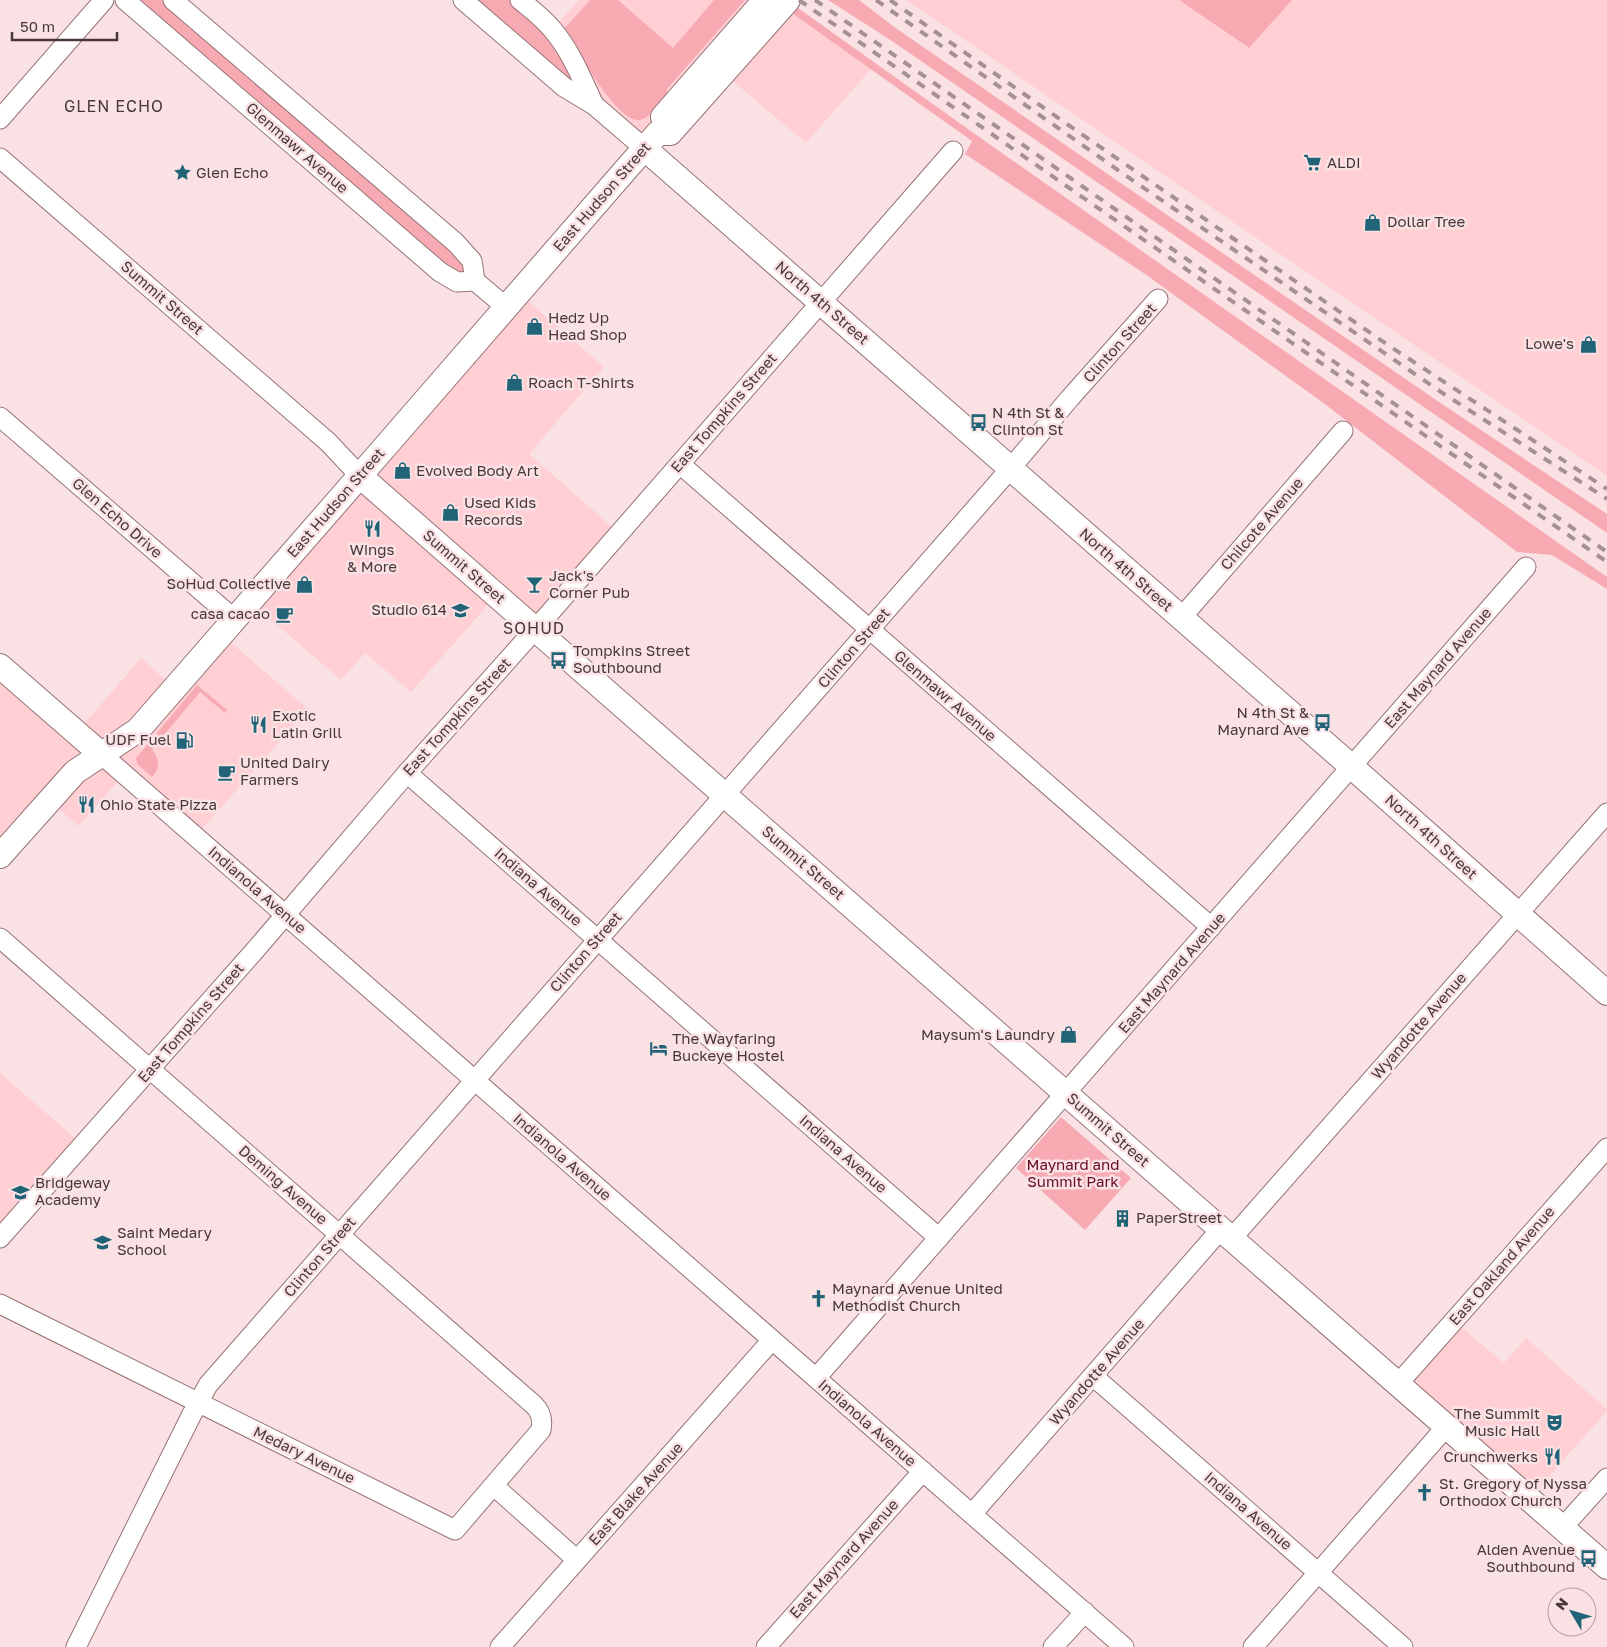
<svg xmlns="http://www.w3.org/2000/svg" width="1607" height="1647" font-family="'Golos Text',sans-serif">
<style>
.built{fill:#ffcfd4}
.green{fill:#f8aab3}
.lines{fill:none;stroke-linecap:round;stroke-linejoin:round}
.minor-casing{stroke:#957275;stroke-width:21}
.major-casing{stroke:#957275;stroke-width:26}
.minor{stroke:#fff;stroke-width:19}
.major{stroke:#fff;stroke-width:24}
.rail{stroke:#a59193;stroke-width:4;stroke-dasharray:9 9;stroke-linecap:butt}
.labels{text-anchor:middle;stroke-width:5;stroke-linejoin:round;paint-order:stroke}
.street-label{font-size:15px;fill:#48383a;stroke:#fae2e4}
.poi-label{font-size:15px;fill:#48383a;stroke:#fae2e4;text-anchor:start}
.park-label{font-size:15px;fill:#660b25;stroke:#fae2e4}
.neighbourhood-label{font-size:16px;letter-spacing:1px;fill:#48383a;stroke:#fae2e4}
</style>
<rect width="100%" height="100%" fill="#fae2e4"/>
<g class="built">
<polygon points="579,0 772,0 871,69 806,143 716,67 644,148 594,105 553,29"/>
<polygon points="906,0 1179,0 1248,48 1292,0 1607,0 1607,476"/>
<polygon points="519,293 604,367 529,454 619,533 534,629 496,596 411,692 365,653 341,680 248,600"/>
<polygon points="221,634 308,709 194,838 123,776 78,826 50,801 0,856 0,666 77,732 141,658 174,687"/>
<polygon points="0,1073 83,1145 0,1238"/>
<polygon points="1454,1321 1504,1363 1526,1338 1607,1409 1607,1411 1529,1499 1397,1385"/>
</g>
<g class="green">
<polygon points="134,0 165,0 460,255 466,270 464,273 452,273"/>
<polygon points="472,0 511,0 542,28 572,75 568,79"/>
<path d="M590,0H618L673,48L714,0H745L667,89V94C660,102 650,119 639,120C617,122 575,47 564,29Z"/>
<polygon points="828,0 859,0 897,29 1439,402 1607,514 1607,533 889,39"/>
<polygon points="1179,0 1292,0 1249,48"/>
<polygon points="798,8 982,139 1607,577 1607,589 1552,555 1517,552 1326,405 1145,274 965,154 972,141 793,14"/>
<path d="M197,685L227,710L225,713L200,692L152,749C159,760 161,767 152,777L138,765L136,759L137,757Z"/>
<polygon points="1061,1117 1131,1178 1085,1230 1016,1168"/>
</g>
<g class="lines">
<defs>
<g id="minor">
<polyline points="125,0 440,272 457,282 475,281 506,307"/>
<polyline points="173,0 456,243 472,261 475,281"/>
<polyline points="463,0 564,87 594,105 644,148"/>
<path d="M520,0C531,9 543,18 552,29C571,51 582,79 594,105"/>
<polyline points="0,119 104,0"/>
<polyline points="0,158 328,442 360,476"/>
<polyline points="0,417 234,619"/>
<polyline points="680,464 1211,927"/>
<polyline points="1181,618 1343,431"/>
<polyline points="101,754 1124,1647"/>
<polyline points="407,773 939,1238"/>
<path d="M0,938L534,1405C541,1412 543,1420 541,1430L455,1530L0,1304"/>
<polyline points="0,1238 257,948 407,773 547,616 953,151"/>
<polyline points="1232,1238 1607,813"/>
<polyline points="1093,1376 1403,1647"/>
<polyline points="816,1378 1526,567"/>
<polyline points="1397,1385 1607,1148"/>
<polyline points="494,1486 577,1560"/>
<polyline points="972,1514 1221,1229"/>
<polyline points="1562,1528 1607,1478"/>
<polyline points="76,1647 192,1414 208,1385 1010,469 1070,398 1158,299"/>
<polyline points="500,1647 772,1340"/>
<polyline points="766,1647 923,1471"/>
<polyline points="1053,1647 1085,1612"/>
<polyline points="1253,1647 1446,1427"/>
</g>
<g id="major">
<polyline points="663,117 765,0"/>
<polyline points="644,148 1352,767 1607,993"/>
<polyline points="360,476 1607,1567"/>
<polyline points="0,666 101,754"/>
<polyline points="0,856 75,772 138,730 391,440 628,167 658,133 670,133 788,0"/>
</g>
</defs>
<use href="#minor" class="minor-casing"/>
<use href="#major" class="major-casing"/>
<use href="#minor" class="minor"/>
<use href="#major" class="major"/>
<g class="rail">
<polyline points="799,0 1607,562"/>
<polyline points="815,0 1607,552"/>
<polyline points="876,0 1125,175 1444,394 1607,499"/>
<polyline points="890,0 1064,122 1388,345 1607,489"/>
</g>
</g>
<defs>
<symbol id="supermarket-bare" viewBox="-9 -9 18 18"><path d="M-6-5.5h2.5l.6 2H6L4.5 2H-2.5L-4.4-4H-6ZM-1.5 3.2a1.3 1.3 0 1 0 .1 0ZM3 3.2a1.3 1.3 0 1 0 .1 0Z" fill="#216377" stroke="#fae2e4" stroke-width="2.5" paint-order="stroke"/></symbol>
<symbol id="sight-bare" viewBox="-9 -9 18 18"><path d="M0-6L1.8-2.2L6-1.7L2.9 1.2L3.7 5.4L0 3.3L-3.7 5.4L-2.9 1.2L-6-1.7L-1.8-2.2Z" fill="#216377" stroke="#fae2e4" stroke-width="2.5" paint-order="stroke"/></symbol>
<symbol id="shop-bare" viewBox="-9 -9 18 18"><path d="M-5-2.5h2.3a2.7 3.5 0 0 1 5.4 0H5L5.5 6h-11ZM-1.5-2.5h3a1.5 2.3 0 0 0-3 0Z" fill="#216377" stroke="#fae2e4" stroke-width="2.5" paint-order="stroke"/></symbol>
<symbol id="bus-bare" viewBox="-9 -9 18 18"><path d="M-5-6H5V4H4V6H2V4H-2V6H-4V4H-5ZM-3.5-4V0h7V-4ZM-3.5 1.2v1.5H-2V1.2ZM2 1.2v1.5H3.5V1.2Z" fill="#216377" stroke="#fae2e4" stroke-width="2.5" paint-order="stroke"/></symbol>
<symbol id="restaurant-bare" viewBox="-9 -9 18 18"><path d="M-5-6h1v4h1v-4h1v4h1v-4h1v5L-1.5 .5V6h-2V.5L-5-1ZM5-6V6H3V1.5H1.5Q1.5-4 5-6Z" fill="#216377" stroke="#fae2e4" stroke-width="2.5" paint-order="stroke"/></symbol>
<symbol id="bar-bare" viewBox="-9 -9 18 18"><path d="M-6-5H6L.8 .8V4.5H3.5V6h-7V4.5H-.8V.8Z" fill="#216377" stroke="#fae2e4" stroke-width="2.5" paint-order="stroke"/></symbol>
<symbol id="school-bare" viewBox="-9 -9 18 18"><path d="M0-5L7-2L0 1L-7-2ZM-4 1L0 2.5L4 1V4Q0 6-4 4Z" fill="#216377" stroke="#fae2e4" stroke-width="2.5" paint-order="stroke"/></symbol>
<symbol id="cafe-bare" viewBox="-9 -9 18 18"><path d="M-5.5-4.5H6V0H3Q3 3.5 0 3.5H-2.5Q-5.5 3.5-5.5 0ZM3-3.2v2h1.7v-2ZM-6 4.5H4V6H-6Z" fill="#216377" stroke="#fae2e4" stroke-width="2.5" paint-order="stroke"/></symbol>
<symbol id="fuel-bare" viewBox="-9 -9 18 18"><path d="M-5.5-6h7V0h2V4h1.3V-2.5L3-4.5l.8-.8L6-3V5H2.5V1h-1V6h-7ZM-4.2-4.7v3.2H.2V-4.7Z" fill="#216377" stroke="#fae2e4" stroke-width="2.5" paint-order="stroke"/></symbol>
<symbol id="hotel-bare" viewBox="-9 -9 18 18"><path d="M-6-4.5h1.5V1H6V5H4.5V3h-9V5H-6ZM-4 0a1.8 1.8 0 1 1 3.6 0ZM.5 0V-2.5h3Q6-2.5 6 0Z" fill="#216377" stroke="#fae2e4" stroke-width="2.5" paint-order="stroke"/></symbol>
<symbol id="building-bare" viewBox="-9 -9 18 18"><path d="M-4-6H4V6H1V3H-1V6H-4ZM-2.5-4.3h1.7v1.8h-1.7ZM.8-4.3h1.7v1.8H.8ZM-2.5-1h1.7V.8h-1.7ZM.8-1h1.7V.8H.8Z" fill="#216377" stroke="#fae2e4" stroke-width="2.5" paint-order="stroke"/></symbol>
<symbol id="church-bare" viewBox="-9 -9 18 18"><path d="M-1.2-6h2.4v3.5h3.3v2.4h-3.3V6h-2.4V-.1h-3.3v-2.4h3.3Z" fill="#216377" stroke="#fae2e4" stroke-width="2.5" paint-order="stroke"/></symbol>
<symbol id="theatre-bare" viewBox="-9 -9 18 18"><path d="M-5-5.5Q0-4 5-5.5V0Q5 5 0 6Q-5 5-5 0ZM-3.3-2.5H-1v1.5H-3.3ZM1-2.5H3.3v1.5H1ZM-2.8 1Q0 5.5 2.8 1Z" fill="#216377" stroke="#fae2e4" stroke-width="2.5" paint-order="stroke"/></symbol>
</defs>
<g fill-rule="evenodd">
<use href="#supermarket-bare" x="1300" y="150" width="25" height="25"/>
<use href="#sight-bare" x="170" y="160" width="25" height="25"/>
<use href="#shop-bare" x="1360" y="210" width="25" height="25"/>
<use href="#shop-bare" x="522" y="314" width="25" height="25"/>
<use href="#shop-bare" x="1576" y="332" width="25" height="25"/>
<use href="#shop-bare" x="502" y="370" width="25" height="25"/>
<use href="#bus-bare" x="966" y="410" width="25" height="25"/>
<use href="#shop-bare" x="390" y="458" width="25" height="25"/>
<use href="#shop-bare" x="438" y="500" width="25" height="25"/>
<use href="#restaurant-bare" x="360" y="516" width="25" height="25"/>
<use href="#shop-bare" x="292" y="572" width="25" height="25"/>
<use href="#bar-bare" x="522" y="572" width="25" height="25"/>
<use href="#school-bare" x="448" y="598" width="25" height="25"/>
<use href="#cafe-bare" x="272" y="602" width="25" height="25"/>
<use href="#bus-bare" x="546" y="648" width="25" height="25"/>
<use href="#bus-bare" x="1310" y="710" width="25" height="25"/>
<use href="#restaurant-bare" x="246" y="712" width="25" height="25"/>
<use href="#fuel-bare" x="172" y="728" width="25" height="25"/>
<use href="#cafe-bare" x="214" y="760" width="25" height="25"/>
<use href="#restaurant-bare" x="74" y="792" width="25" height="25"/>
<use href="#shop-bare" x="1056" y="1022" width="25" height="25"/>
<use href="#hotel-bare" x="646" y="1036" width="25" height="25"/>
<use href="#school-bare" x="8" y="1180" width="25" height="25"/>
<use href="#building-bare" x="1110" y="1206" width="25" height="25"/>
<use href="#school-bare" x="90" y="1230" width="25" height="25"/>
<use href="#church-bare" x="806" y="1286" width="25" height="25"/>
<use href="#theatre-bare" x="1542" y="1410" width="25" height="25"/>
<use href="#restaurant-bare" x="1540" y="1444" width="25" height="25"/>
<use href="#church-bare" x="1412" y="1480" width="25" height="25"/>
<use href="#bus-bare" x="1576" y="1546" width="25" height="25"/>
</g>
<g class="labels">
<g class="street-label">
<text transform="translate(297 148) rotate(41)" y="5">Glenmawr Avenue</text>
<text transform="translate(602 197) rotate(-49)" y="5">East Hudson Street</text>
<text transform="translate(162 298) rotate(41)" y="5">Summit Street</text>
<text transform="translate(822 303) rotate(41)" y="5">North 4th Street</text>
<text transform="translate(1120 343) rotate(-48)" y="5">Clinton Street</text>
<text transform="translate(724 413) rotate(-49)" y="5">East Tompkins Street</text>
<text transform="translate(336 503) rotate(-49)" y="5">East Hudson Street</text>
<text transform="translate(117 518) rotate(41)" y="5">Glen Echo Drive</text>
<text transform="translate(1262 524) rotate(-49)" y="5">Chilcote Avenue</text>
<text transform="translate(464 567) rotate(41)" y="5">Summit Street</text>
<text transform="translate(1126 570) rotate(41)" y="5">North 4th Street</text>
<text transform="translate(854 648) rotate(-49)" y="5">Clinton Street</text>
<text transform="translate(1438 668) rotate(-49)" y="5">East Maynard Avenue</text>
<text transform="translate(945 696) rotate(41)" y="5">Glenmawr Avenue</text>
<text transform="translate(457 717) rotate(-48)" y="5">East Tompkins Street</text>
<text transform="translate(1431 837) rotate(42)" y="5">North 4th Street</text>
<text transform="translate(803 863) rotate(41)" y="5">Summit Street</text>
<text transform="translate(538 887) rotate(41)" y="5">Indiana Avenue</text>
<text transform="translate(257 890) rotate(41)" y="5">Indianola Avenue</text>
<text transform="translate(586 952) rotate(-49)" y="5">Clinton Street</text>
<text transform="translate(1172 973) rotate(-49)" y="5">East Maynard Avenue</text>
<text transform="translate(191 1023) rotate(-49)" y="5">East Tompkins Street</text>
<text transform="translate(1419 1026) rotate(-49)" y="5">Wyandotte Avenue</text>
<text transform="translate(1108 1130) rotate(41)" y="5">Summit Street</text>
<text transform="translate(843 1154) rotate(41)" y="5">Indiana Avenue</text>
<text transform="translate(562 1157) rotate(41)" y="5">Indianola Avenue</text>
<text transform="translate(283 1185) rotate(41)" y="5">Deming Avenue</text>
<text transform="translate(320 1257) rotate(-49)" y="5">Clinton Street</text>
<text transform="translate(1502 1266) rotate(-49)" y="5">East Oakland Avenue</text>
<text transform="translate(1097 1372) rotate(-49)" y="5">Wyandotte Avenue</text>
<text transform="translate(867 1423) rotate(41)" y="5">Indianola Avenue</text>
<text transform="translate(304 1455) rotate(26)" y="5">Medary Avenue</text>
<text transform="translate(636 1494) rotate(-48)" y="5">East Blake Avenue</text>
<text transform="translate(1248 1511) rotate(41)" y="5">Indiana Avenue</text>
<text transform="translate(844 1559) rotate(-48)" y="5">East Maynard Avenue</text>
</g>
<g class="poi-label">
<text x="1327" y="168">ALDI</text>
<text x="196" y="178">Glen Echo</text>
<text x="1387" y="227">Dollar Tree</text>
<text x="548" y="323">Hedz Up<tspan x="548" dy="17">Head Shop</tspan></text>
<text x="1574" y="349" text-anchor="end">Lowe's</text>
<text x="528" y="388">Roach T-Shirts</text>
<text x="992" y="418">N 4th St &amp;<tspan x="992" dy="17">Clinton St</tspan></text>
<text x="416" y="476">Evolved Body Art</text>
<text x="464" y="508">Used Kids<tspan x="464" dy="17">Records</tspan></text>
<text x="372" y="555" text-anchor="middle">Wings<tspan x="372" dy="17">&amp; More</tspan></text>
<text x="549" y="581">Jack's<tspan x="549" dy="17">Corner Pub</tspan></text>
<text x="291" y="589" text-anchor="end">SoHud Collective</text>
<text x="447" y="615" text-anchor="end">Studio 614</text>
<text x="270" y="619" text-anchor="end">casa cacao</text>
<text x="573" y="656">Tompkins Street<tspan x="573" dy="17">Southbound</tspan></text>
<text x="1309" y="718" text-anchor="end">N 4th St &amp;<tspan x="1309" dy="17">Maynard Ave</tspan></text>
<text x="272" y="721">Exotic<tspan x="272" dy="17">Latin Grill</tspan></text>
<text x="171" y="745" text-anchor="end">UDF Fuel</text>
<text x="240" y="768">United Dairy<tspan x="240" dy="17">Farmers</tspan></text>
<text x="100" y="810">Ohio State Pizza</text>
<text x="1055" y="1040" text-anchor="end">Maysum's Laundry</text>
<text x="672" y="1044">The Wayfaring<tspan x="672" dy="17">Buckeye Hostel</tspan></text>
<text x="35" y="1188">Bridgeway<tspan x="35" dy="17">Academy</tspan></text>
<text x="1136" y="1223">PaperStreet</text>
<text x="117" y="1238">Saint Medary<tspan x="117" dy="17">School</tspan></text>
<text x="832" y="1294">Maynard Avenue United<tspan x="832" dy="17">Methodist Church</tspan></text>
<text x="1540" y="1419" text-anchor="end">The Summit<tspan x="1540" dy="17">Music Hall</tspan></text>
<text x="1538" y="1462" text-anchor="end">Crunchwerks</text>
<text x="1439" y="1489">St. Gregory of Nyssa<tspan x="1439" dy="17">Orthodox Church</tspan></text>
<text x="1575" y="1555" text-anchor="end">Alden Avenue<tspan x="1575" dy="17">Southbound</tspan></text>
</g>
<g class="park-label">
<text x="1073" y="1170">Maynard and<tspan x="1073" dy="17">Summit Park</tspan></text>
</g>
<g class="neighbourhood-label">
<text x="114" y="112">GLEN ECHO</text>
<text x="534" y="634">SOHUD</text>
</g>
</g>
<g transform="translate(1572 1612) rotate(308)"><circle r="24" fill="#fae2e4" stroke="#b39ea0"/>
<path d="M0-4L9 19L0 12L-9 19Z" fill="#216377"/>
<text y="-8" font-size="14" font-weight="bold" text-anchor="middle" fill="#48383a">N</text>
</g>
<path d="M12 32v8h105v-8" fill="none" stroke="#48383a" stroke-width="2.5"/>
<text x="20" y="32" font-size="15" fill="#48383a" stroke="#fae2e4" stroke-width="4" paint-order="stroke">50 m</text>
</svg>
